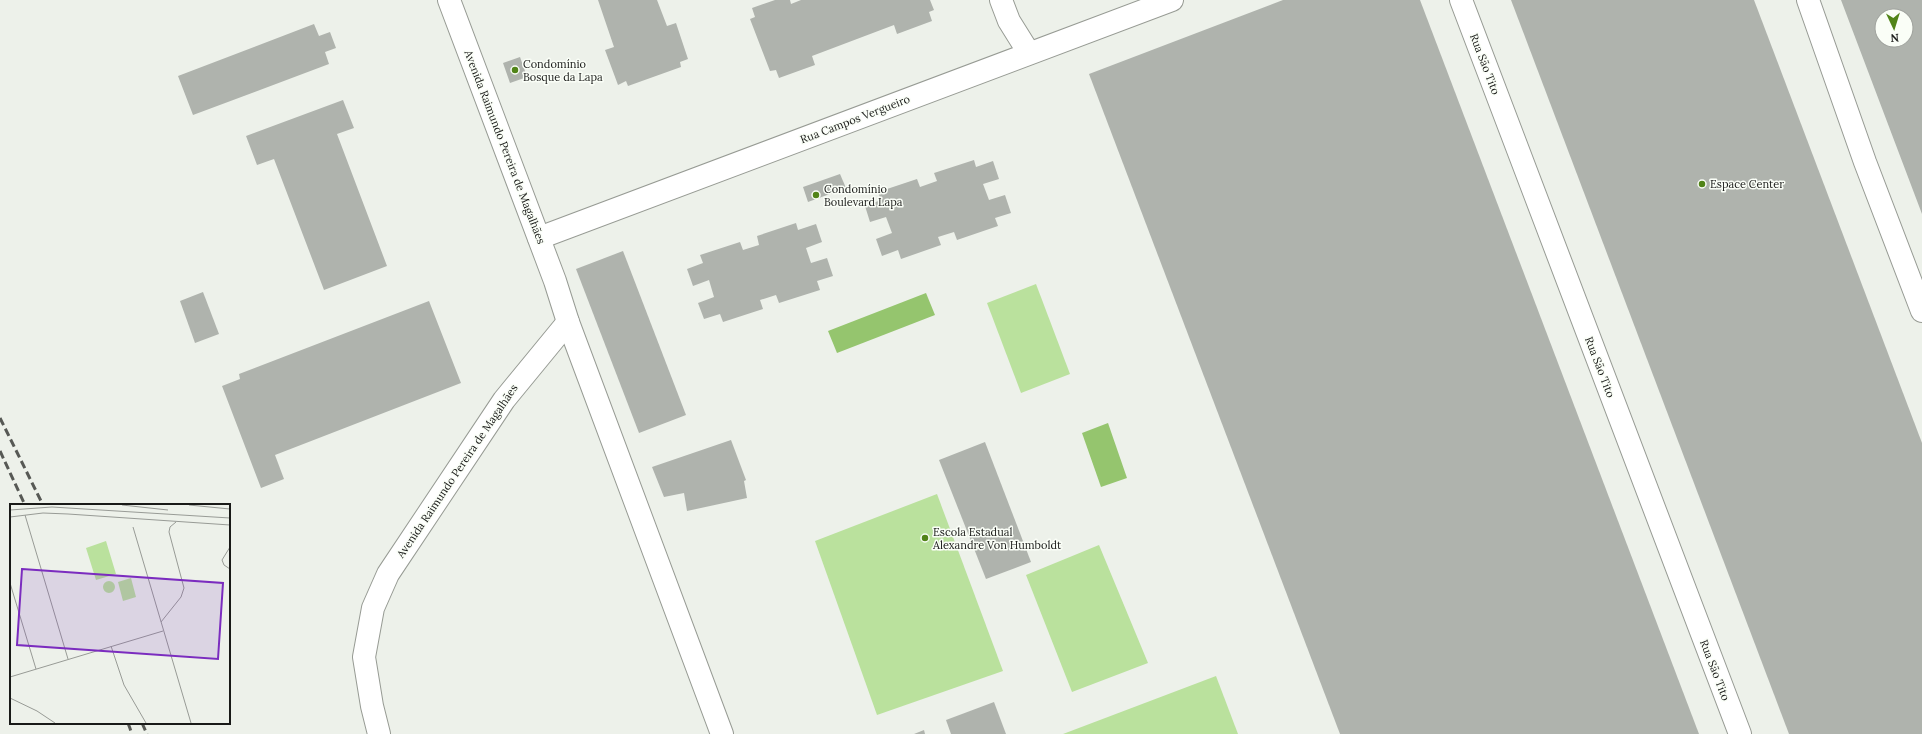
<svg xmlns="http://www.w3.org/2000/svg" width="1922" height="734" font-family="Lora,serif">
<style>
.green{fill:#bae19d}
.water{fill:#95c56e}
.building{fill:#afb3ad;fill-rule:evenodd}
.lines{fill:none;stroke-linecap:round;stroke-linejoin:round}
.minor-casing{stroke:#979b94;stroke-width:24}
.minor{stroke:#fff;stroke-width:22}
.rail{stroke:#575955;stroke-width:3;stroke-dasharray:8 4;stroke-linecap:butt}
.poi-dot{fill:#518418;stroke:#fafef7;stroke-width:1.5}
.labels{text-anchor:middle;stroke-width:3;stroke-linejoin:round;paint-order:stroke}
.poi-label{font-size:11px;fill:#191a18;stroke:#fafef7;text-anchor:start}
.street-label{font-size:11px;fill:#191a18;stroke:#fafef7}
.inset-road{fill:none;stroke:#989b96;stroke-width:1}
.view{fill:#7b2cbf;fill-opacity:0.15;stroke:#7b2cbf;stroke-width:2}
.inset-edge{fill:none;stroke:#191a18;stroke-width:2}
</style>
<rect width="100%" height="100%" fill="#edf1ea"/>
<g class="green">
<polygon points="1036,284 1070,374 1021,393 987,303"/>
<polygon points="937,494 1003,671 877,715 815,541"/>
<polygon points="1099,545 1148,663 1072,692 1026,575"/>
<polygon points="1216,676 1238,734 1063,734"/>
</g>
<g class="water">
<polygon points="926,293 935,315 837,353 828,331"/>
<polygon points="1108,423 1127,478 1101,487 1082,433"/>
</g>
<g class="building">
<polygon points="598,0 657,0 667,26 676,23 688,59 680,62 681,67 628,86 626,81 618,85 605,50 614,47"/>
<polygon points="775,0 790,0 791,4 801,0 930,0 934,10 929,12 932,21 897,34 894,25 812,56 815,65 779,78 776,70 770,71 750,19 755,17 752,8"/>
<polygon points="1283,0 1420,0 1699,734 1340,734 1089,74"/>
<polygon points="1511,0 1754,0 1922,443 1922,734 1789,734"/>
<path d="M1841,0H1922V214ZM1882,16H1906V40H1882Z"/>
<polygon points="314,24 319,36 330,32 336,48 325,52 329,64 193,115 178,76"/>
<polygon points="520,57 527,77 510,83 503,63"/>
<polygon points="343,100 354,128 337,134 387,266 324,290 274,159 257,165 246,136"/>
<polygon points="974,160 976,167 993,161 999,179 983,184 989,200 1005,195 1011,213 995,218 998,226 957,240 954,232 938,237 941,245 901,259 898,250 882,256 876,239 892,233 886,217 870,222 865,206 881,200 878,192 917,179 920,187 937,181 934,173"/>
<polygon points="840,174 846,188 808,202 803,187"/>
<polygon points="796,223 798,230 816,224 822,242 806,248 811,263 827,258 833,276 817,281 820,290 779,303 776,295 760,300 763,309 723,322 720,314 704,319 698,303 714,297 709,280 693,286 687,269 703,263 700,255 740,242 743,250 759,245 757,236"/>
<polygon points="623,251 686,415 639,433 576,269"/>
<polygon points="203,292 219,334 195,343 180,301"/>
<polygon points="429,301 461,383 275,455 284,479 261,488 222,386 240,379 239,374"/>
<polygon points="731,440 746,480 744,481 747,498 687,511 684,493 664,497 652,467"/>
<polygon points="985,442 1031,562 986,579 939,460"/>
<polygon points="994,702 1006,734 951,734 946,720"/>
<polygon points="924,730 925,734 914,734"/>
</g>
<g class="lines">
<defs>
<g id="minor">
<polyline points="449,0 555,281 568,322 722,734"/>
<polyline points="1001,0 1009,21 1029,53"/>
<polyline points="1461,0 1740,734"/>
<polyline points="1808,0 1865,162 1922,311"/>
<polyline points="539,238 1172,0"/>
<polyline points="379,734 372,706 364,657 373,608 388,574 504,400 568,322"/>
</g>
</defs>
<use href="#minor" class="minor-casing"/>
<use href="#minor" class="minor"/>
<g class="rail">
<polyline points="0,418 43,505"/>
<polyline points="0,451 25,505"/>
<polyline points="128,723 132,734"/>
<polyline points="142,723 147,734"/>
</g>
</g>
<g class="poi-dot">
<circle cx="515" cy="70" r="4"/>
<circle cx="1702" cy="184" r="4"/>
<circle cx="816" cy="195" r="4"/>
<circle cx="925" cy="538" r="4"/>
</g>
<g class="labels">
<g class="poi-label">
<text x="523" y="68">Condomínio<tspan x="523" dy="13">Bosque da Lapa</tspan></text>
<text x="1710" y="188">Espace Center</text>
<text x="824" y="193">Condomínio<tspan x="824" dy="13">Boulevard Lapa</tspan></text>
<text x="933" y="536">Escola Estadual<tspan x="933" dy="13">Alexandre Von Humboldt</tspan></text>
</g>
<g class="street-label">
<text transform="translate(1485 64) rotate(69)" y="4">Rua São Tito</text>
<text transform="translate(855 119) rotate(-21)" y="4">Rua Campos Vergueiro</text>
<text transform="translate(505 147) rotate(69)" y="4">Avenida Raimundo Pereira de Magalhães</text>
<text transform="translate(1600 367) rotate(69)" y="4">Rua São Tito</text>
<text transform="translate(457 471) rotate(-56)" y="4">Avenida Raimundo Pereira de Magalhães</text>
<text transform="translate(1715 670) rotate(69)" y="4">Rua São Tito</text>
</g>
</g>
<g transform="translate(10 504)">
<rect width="220" height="220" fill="#edf1ea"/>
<path d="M96,37L106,70L86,76L76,44ZM121,74L126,93L113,97L108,78ZM93 83a6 6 0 1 1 12 0a6 6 0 1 1-12 0Z" fill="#bae19d"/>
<path class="inset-road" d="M112,1L158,6M179,1L220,5M0,6L42,3L220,14M15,11L58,155M0,13L33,9L58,10L220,21M123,23L181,219M220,43L212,56L214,61L220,65M0,79L26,165M151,118L171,93L174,84L159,28L160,23L166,18M101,142L114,181L136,219M0,173L153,127M0,194L27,207L45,219"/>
<path class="view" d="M12,65L213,79L208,155L7,141Z"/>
<rect width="220" height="220" class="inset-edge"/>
</g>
<g transform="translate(1894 28) rotate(176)"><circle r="19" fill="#fafef7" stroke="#a0a39e"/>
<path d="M0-3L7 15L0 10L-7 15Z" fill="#518418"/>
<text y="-6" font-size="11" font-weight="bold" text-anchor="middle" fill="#191a18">N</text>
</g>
</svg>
